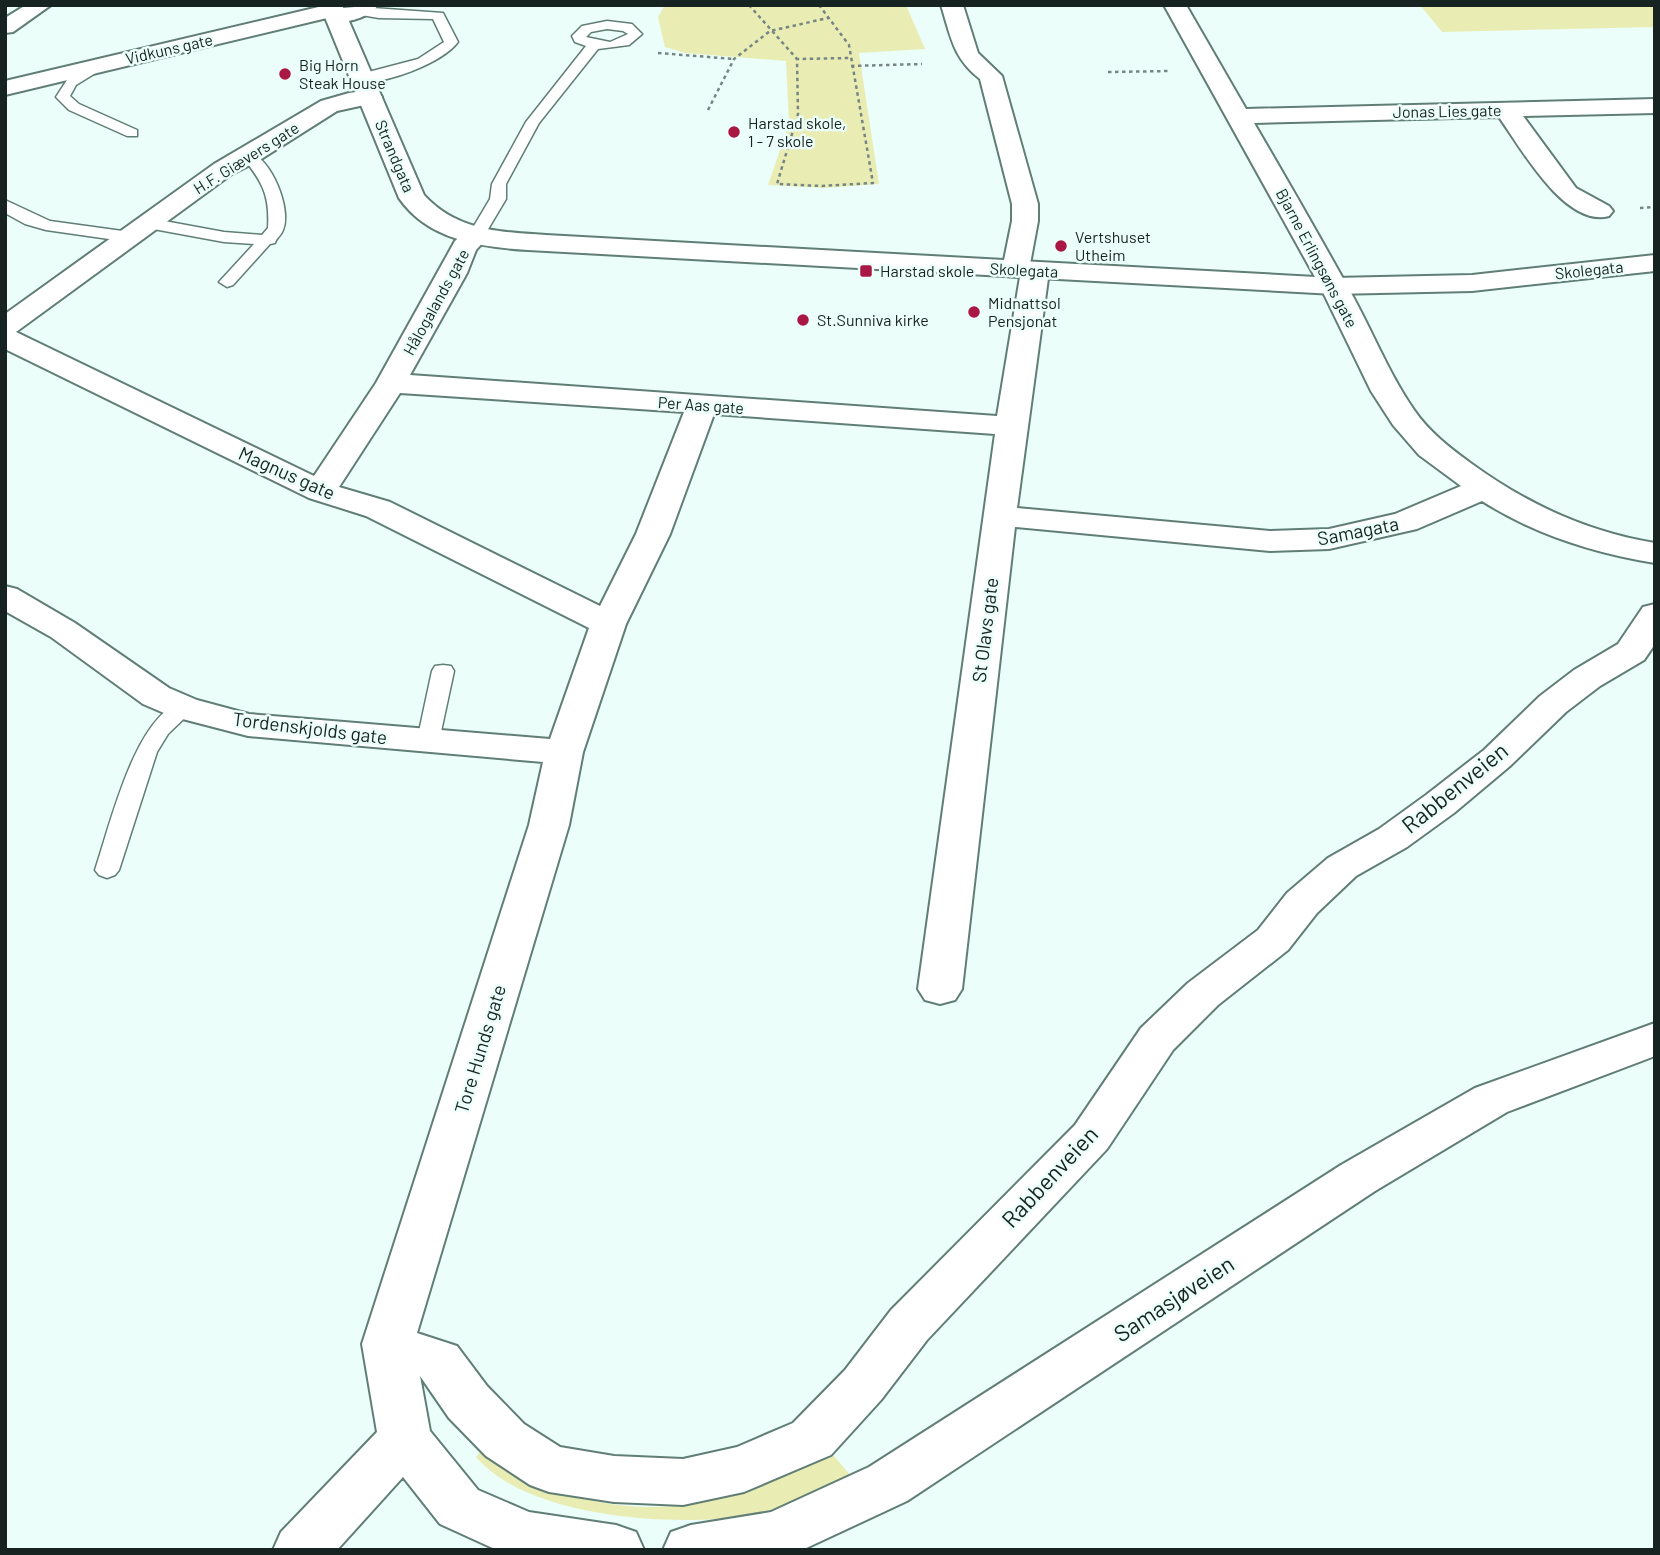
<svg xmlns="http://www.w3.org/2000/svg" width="1660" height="1555" font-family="Barlow,sans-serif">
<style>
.green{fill:#e9edb4}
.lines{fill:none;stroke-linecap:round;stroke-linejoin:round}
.lane-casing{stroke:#607e76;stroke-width:3}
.street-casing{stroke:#607e76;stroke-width:4}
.highway-casing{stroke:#607e76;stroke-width:4}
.path{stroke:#778682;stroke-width:2.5;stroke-dasharray:3.5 3.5;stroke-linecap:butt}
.lane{fill:#fff;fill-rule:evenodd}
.street{fill:#fff;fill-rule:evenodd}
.highway{fill:#fff;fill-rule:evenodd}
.poi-dot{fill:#ab1745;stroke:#ebfef9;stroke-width:2.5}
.labels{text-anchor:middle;stroke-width:5;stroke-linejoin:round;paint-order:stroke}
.far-street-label{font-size:16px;fill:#172320;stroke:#ebfef9}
.far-poi-label{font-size:16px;fill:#172320;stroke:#ebfef9;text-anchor:start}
.street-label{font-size:19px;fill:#172320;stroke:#ebfef9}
.near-street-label{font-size:23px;fill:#172320;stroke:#ebfef9}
</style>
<rect width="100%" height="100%" fill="#ebfef9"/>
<g class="green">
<polygon points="665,5 906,5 925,49 859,53 879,184 824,188 768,185 789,124 786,61 685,53 665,47 658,17"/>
<polygon points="1420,5 1655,5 1655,27 1442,32"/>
<path d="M827,1448L853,1478C819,1493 783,1510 746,1516C672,1527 528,1518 476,1457L481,1451C503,1464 524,1478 547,1487C644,1525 744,1507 827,1448Z"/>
</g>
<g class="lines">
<defs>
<g id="lane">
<path d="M359,7L443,13L458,42C442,63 383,86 357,81V75L418,59L444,42L433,19L379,18L355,14V8Z"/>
<path d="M607,21L632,24L642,34L629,45L598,49L539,123L506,184V199L484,236L482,239H470L468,236L490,199L492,184L526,122L586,46L575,42L572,36L582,26ZM607,29L623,31L628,34L610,42L586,37L591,32Z"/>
<polygon points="97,62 102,63 102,69 76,85 70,96 79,104 137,130 137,136 127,136 69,110 56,97 67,80"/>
<path d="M249,152C271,158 292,209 283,230C281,236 276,238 275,243L270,244L233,285L227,287L219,282L254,244L224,242L148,228L140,223L148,218L224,232L262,235L268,228C270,194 262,182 242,156Z"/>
<polygon points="5,200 50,221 130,232 138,237 130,242 46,230 25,224 5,213"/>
<polygon points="443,665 451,666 454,671 439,741 436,746 420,746 417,741 432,671 435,666"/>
<path d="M184,701L192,703L195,708L168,734L157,752L119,870L115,875L107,878L99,875L95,870C110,826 135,714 184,701Z"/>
</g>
<g id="street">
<polygon points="26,5 51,5 13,32 5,33 5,18"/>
<path d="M327,5H341L343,8L378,5C369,18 340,27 327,18L5,95V81Z"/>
<path d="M941,5H963L978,53L1002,76L1038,204V221L1030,264L1045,265L1049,271L1017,508L1270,531L1329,529L1395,514L1461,486L1419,455L1393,425L1371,391L1320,286L1164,5H1186L1246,109L1655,99V113L1523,116L1576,188L1609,206L1613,211L1609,216C1565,228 1521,148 1499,117L1254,123C1285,176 1316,230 1346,284C1370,325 1387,371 1414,410C1429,432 1450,448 1472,464C1527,504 1587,532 1655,543V563C1593,553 1534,534 1482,501L1417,529L1329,549L1270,551L1015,527L962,989L955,1000L940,1004L925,1000L918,989L995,434L714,414L670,534L626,624L583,752L569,825L417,1333L457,1346L487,1386L524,1424L560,1447L614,1456L683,1459L737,1447L793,1423L845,1370L891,1310L1075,1125L1141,1028L1188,983L1258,930L1287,893L1328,858L1379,829L1426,795L1484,750L1540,696L1574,670L1618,644L1643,607L1655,604V644L1644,660L1600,686L1566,712L1510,766L1454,813L1407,847L1356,876L1317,913L1288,950L1218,1005L1173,1050L1107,1149L927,1340L881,1400L831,1455L744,1492L683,1505L614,1502L549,1492L530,1485L486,1456L449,1418L420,1376L430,1431L478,1490L529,1512L616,1525L636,1532L644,1550H497L440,1524L403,1477L337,1550H273L281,1532L377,1432L362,1344L529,825L543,762L248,736L171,716L143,704L51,637L5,611V586L17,589L75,623L169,688L197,700L249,714L550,739L589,628L366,516L309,498L5,349V314L214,164L321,101L349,93L370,90L378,92L382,97L378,102L337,111L258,161L232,174L16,332L314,476L376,383L455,241L467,230L476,228L485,230L489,236L476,250L467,273L410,375L997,416L1020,277L1006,276L1002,270L1012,221V204L980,79C953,58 951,37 941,5ZM400,393L684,412L636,534L600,606L390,502L339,487Z"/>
<polygon points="1655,1023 1655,1056 1507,1112 1375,1191 907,1501 802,1550 663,1550 671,1532 691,1525 771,1512 869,1467 1341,1165 1475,1088"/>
</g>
<path id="highway" d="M320,5H342L424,195C457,231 500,232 546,235L1334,278L1472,275L1655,255V271L1472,291L1334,294L528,250C480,247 428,240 399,198Z"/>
</defs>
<use href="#lane" class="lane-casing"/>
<use href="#street" class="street-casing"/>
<use href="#highway" class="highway-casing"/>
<g class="path">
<polyline points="749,5 797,59"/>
<polyline points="819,5 849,45 873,183 821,186 777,184 798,114 797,59 850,58"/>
<polyline points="658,53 734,59"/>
<polyline points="851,66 922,64"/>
<polyline points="1108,72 1170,71"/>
<polyline points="708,110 734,59 770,31 828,18"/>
<polyline points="1640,208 1655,207"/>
</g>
<use href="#lane" class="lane"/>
<use href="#street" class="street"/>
<use href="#highway" class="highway"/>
</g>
<g class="poi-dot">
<circle cx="285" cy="74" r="7"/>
<circle cx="734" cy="132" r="7"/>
<circle cx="1061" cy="246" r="7"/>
<rect x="859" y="264" width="14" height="14" rx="3.5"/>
<circle cx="974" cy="312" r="7"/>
<circle cx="803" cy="320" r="7"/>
</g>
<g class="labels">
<g class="far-street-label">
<text transform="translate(169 49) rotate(-13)" y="6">Vidkuns gate</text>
<text transform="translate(1447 111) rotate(-1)" y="6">Jonas Lies gate</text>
<text transform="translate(395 156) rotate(67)" y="6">Strandgata</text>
<text transform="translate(246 158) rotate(-32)" y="6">H.F. Giævers gate</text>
<text transform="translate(1317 258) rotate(62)" y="6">Bjarne Erlingsøns gate</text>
<text transform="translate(1024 270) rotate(3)" y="6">Skolegata</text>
<text transform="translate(1589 270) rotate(-6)" y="6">Skolegata</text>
<text transform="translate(436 302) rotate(-61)" y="6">Hålogalands gate</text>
<text transform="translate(701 405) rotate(4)" y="6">Per Aas gate</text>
</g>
<g class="far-poi-label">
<text x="299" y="71">Big Horn<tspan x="299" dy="18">Steak House</tspan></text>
<text x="748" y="129">Harstad skole,<tspan x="748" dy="18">1 - 7 skole</tspan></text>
<text x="1075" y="243">Vertshuset<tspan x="1075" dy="18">Utheim</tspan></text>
<text x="880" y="277">Harstad skole</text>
<text x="988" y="309">Midnattsol<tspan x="988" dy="18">Pensjonat</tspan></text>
<text x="817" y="326">St.Sunniva kirke</text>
</g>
<g class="street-label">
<text transform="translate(287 473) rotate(24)" y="7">Magnus gate</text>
<text transform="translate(1358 531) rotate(-11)" y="7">Samagata</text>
<text transform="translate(985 630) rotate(-83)" y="7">St Olavs gate</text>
<text transform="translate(310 728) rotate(7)" y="7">Tordenskjolds gate</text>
<text transform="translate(480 1049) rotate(-73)" y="7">Tore Hunds gate</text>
</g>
<g class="near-street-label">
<text transform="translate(1455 788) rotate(-39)" y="8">Rabbenveien</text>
<text transform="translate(1050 1177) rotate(-47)" y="8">Rabbenveien</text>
<text transform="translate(1174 1299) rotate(-33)" y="8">Samasjøveien</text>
</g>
</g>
<rect width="1660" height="1555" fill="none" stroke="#172320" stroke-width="14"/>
</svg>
